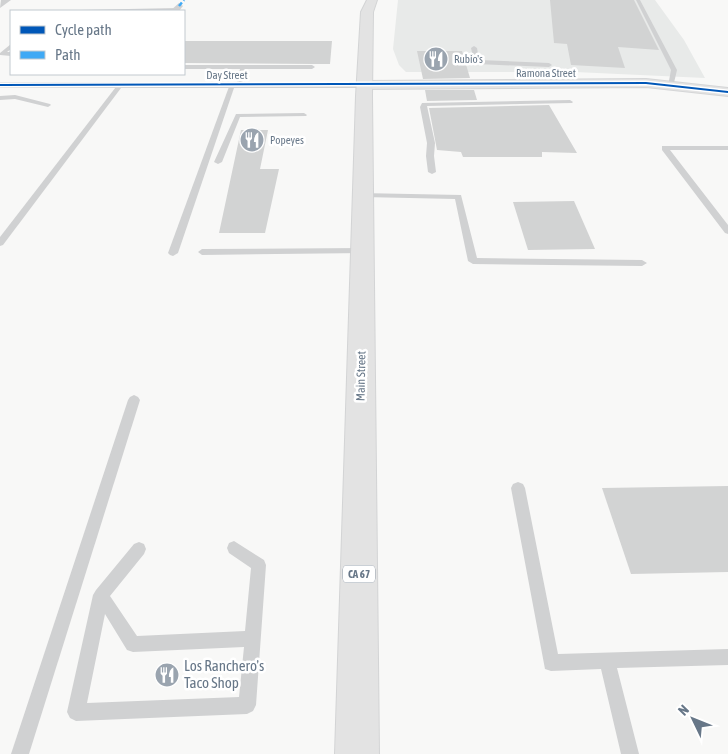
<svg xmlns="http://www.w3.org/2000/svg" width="728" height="754" font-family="'Asap Condensed',sans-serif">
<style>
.built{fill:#e8eae9}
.building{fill:#d2d3d3}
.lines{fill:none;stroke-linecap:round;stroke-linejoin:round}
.secondary-casing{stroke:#d5d6d7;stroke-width:2}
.primary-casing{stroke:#d3d4d5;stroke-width:2}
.service{fill:#d0d1d2;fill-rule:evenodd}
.minor{fill:#d0d1d2;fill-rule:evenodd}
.secondary{fill:#e3e3e3;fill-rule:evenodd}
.primary{fill:#e3e3e3;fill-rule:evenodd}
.quiet{stroke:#3fa9f5;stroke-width:2.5;stroke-dasharray:4.5 2.5;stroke-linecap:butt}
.cycleway-casing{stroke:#fff;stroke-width:3}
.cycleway{fill:#0057b8;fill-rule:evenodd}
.labels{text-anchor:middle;stroke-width:5;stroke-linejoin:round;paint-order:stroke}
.far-poi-label{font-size:11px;fill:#677788;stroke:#fff;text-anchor:start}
.far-street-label{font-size:11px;fill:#677788;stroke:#fff}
.shield{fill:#fff;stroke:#95a0ac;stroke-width:1}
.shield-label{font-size:11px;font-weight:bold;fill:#677788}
.street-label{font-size:12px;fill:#677788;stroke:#fff}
.near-poi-label{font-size:15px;fill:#677788;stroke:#fff;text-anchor:start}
</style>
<rect width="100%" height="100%" fill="#f8f8f7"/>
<polygon class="built" points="398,0 655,0 684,40 705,78 575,72 406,72 399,65 393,49"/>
<g class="building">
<polygon points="550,0 634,0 659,50 618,47 625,68 571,65 567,44 554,43"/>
<polygon points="184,41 332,41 330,64 314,64 184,63"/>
<polygon points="417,51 462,51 470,78 423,79"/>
<polygon points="425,90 474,90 477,100 427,101"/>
<polygon points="549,105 577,153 542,152 542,157 463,157 461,152 437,150 429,108"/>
<polygon points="241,130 268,130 260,169 279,169 265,233 219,233"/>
<polygon points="574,201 595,249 528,250 513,202"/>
<polygon points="728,486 728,572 631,574 602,488"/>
</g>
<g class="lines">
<defs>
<polygon id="secondary" points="646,79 728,88 728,96 646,87 364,89 359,88 357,85 359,82 364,81"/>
<polygon id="primary" points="367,0 377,0 373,12 372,96 379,754 335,754 356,96 361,12"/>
</defs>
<use href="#secondary" class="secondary-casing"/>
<use href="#primary" class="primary-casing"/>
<g class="service">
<polygon points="636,0 640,0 677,70 673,87 668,86 671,70"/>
<polygon points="177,8 175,10 77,11 79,10"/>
<polygon points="11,44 11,49 7,52 11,52 11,56 0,55 0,53"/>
<polygon points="474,46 477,48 479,60 549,63 552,65 549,67 477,64 474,62 471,48"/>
<polygon points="184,65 312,65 315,67 312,69 245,69 242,85 239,87 236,85 240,69 184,69"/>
<polygon points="119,83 124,84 3,245 0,246 0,237"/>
<polygon points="230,84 235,85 178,253 173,256 170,255 168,253"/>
<polygon points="15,95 50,104 51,105 48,107 15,99 0,100 0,96"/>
<polygon points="570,100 573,102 572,103 427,106 435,143 434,156 436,172 432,174 428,172 426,156 427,143 420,107 422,103"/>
<polygon points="304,113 307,115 306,116 240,117 222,162 218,164 214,162 236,114"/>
<polygon points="662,146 728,146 728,150 670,150 728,225 728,234 725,233 662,150"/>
<polygon points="360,193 461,195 477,258 642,260 647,263 642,266 473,264 468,261 455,199 363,197 359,195"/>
<polygon points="363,248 367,251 366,253 202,255 198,252 202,249"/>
<polygon points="134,395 138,397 140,400 29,754 11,754 128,400 130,397"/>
<polygon points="518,482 523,484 525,488 558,654 728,649 728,665 617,668 639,754 621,754 601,669 551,671 545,669 511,488 513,484"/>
<path d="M234,541L264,560L266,565L256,705L253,711L247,714L76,721L70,718L67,712L93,595L96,590L134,544L139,542L144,544L146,549L144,554L110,596L137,636L245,631L251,568L229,553L227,548L229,543ZM105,614L127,650L133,652L244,647L239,697L87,703Z"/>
</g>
<g class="minor">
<polygon points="1,0 11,0 0,8"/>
<polygon points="179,3 183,6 179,11 170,11"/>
<polygon points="0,82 364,82 370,85 364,88 0,88"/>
</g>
<use href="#secondary" class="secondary"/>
<use href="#primary" class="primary"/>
<polyline class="quiet" points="179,6 184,0"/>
<defs>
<polygon id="cycleway" points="646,82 728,91 728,93 646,84 0,86 0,84"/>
</defs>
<use href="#cycleway" class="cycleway-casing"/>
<use href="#cycleway" class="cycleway"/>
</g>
<defs>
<symbol id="restaurant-disc" viewBox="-11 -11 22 22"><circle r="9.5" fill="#9aa4af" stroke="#fff"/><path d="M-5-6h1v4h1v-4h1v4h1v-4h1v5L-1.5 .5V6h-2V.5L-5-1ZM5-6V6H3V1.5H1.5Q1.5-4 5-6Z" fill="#fff"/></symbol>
</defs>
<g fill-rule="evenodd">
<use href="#restaurant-disc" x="422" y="45" width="28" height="28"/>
<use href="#restaurant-disc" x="238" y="126" width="28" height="28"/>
<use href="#restaurant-disc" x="153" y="661" width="28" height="28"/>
</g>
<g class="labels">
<g class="far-poi-label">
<text x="454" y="63">Rubio's</text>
<text x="270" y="144">Popeyes</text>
</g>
<g class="far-street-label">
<text x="546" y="77">Ramona Street</text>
<text x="227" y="79">Day Street</text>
</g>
<rect class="shield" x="343" y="565.5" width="32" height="17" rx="4"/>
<g class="shield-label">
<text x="359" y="578">CA 67</text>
</g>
<g class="street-label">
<text transform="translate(361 376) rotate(-89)" y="4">Main Street</text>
</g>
<g class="near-poi-label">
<text x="184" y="671">Los Ranchero's<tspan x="184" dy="17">Taco Shop</tspan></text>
</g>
</g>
<rect x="10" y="10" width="175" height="65" fill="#ffffff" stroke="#c2c9cf"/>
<rect x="20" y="26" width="25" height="8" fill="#0057b8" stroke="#c2c9cf"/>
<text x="55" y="35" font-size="15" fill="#677788">Cycle path</text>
<rect x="20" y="51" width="25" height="8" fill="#3fa9f5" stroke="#c2c9cf"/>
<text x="55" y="60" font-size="15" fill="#677788">Path</text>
<g transform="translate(693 719) rotate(313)" stroke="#ffffff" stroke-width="4" paint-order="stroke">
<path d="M0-4L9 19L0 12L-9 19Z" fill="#677788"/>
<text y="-8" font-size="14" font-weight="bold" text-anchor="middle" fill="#677788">N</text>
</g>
</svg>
